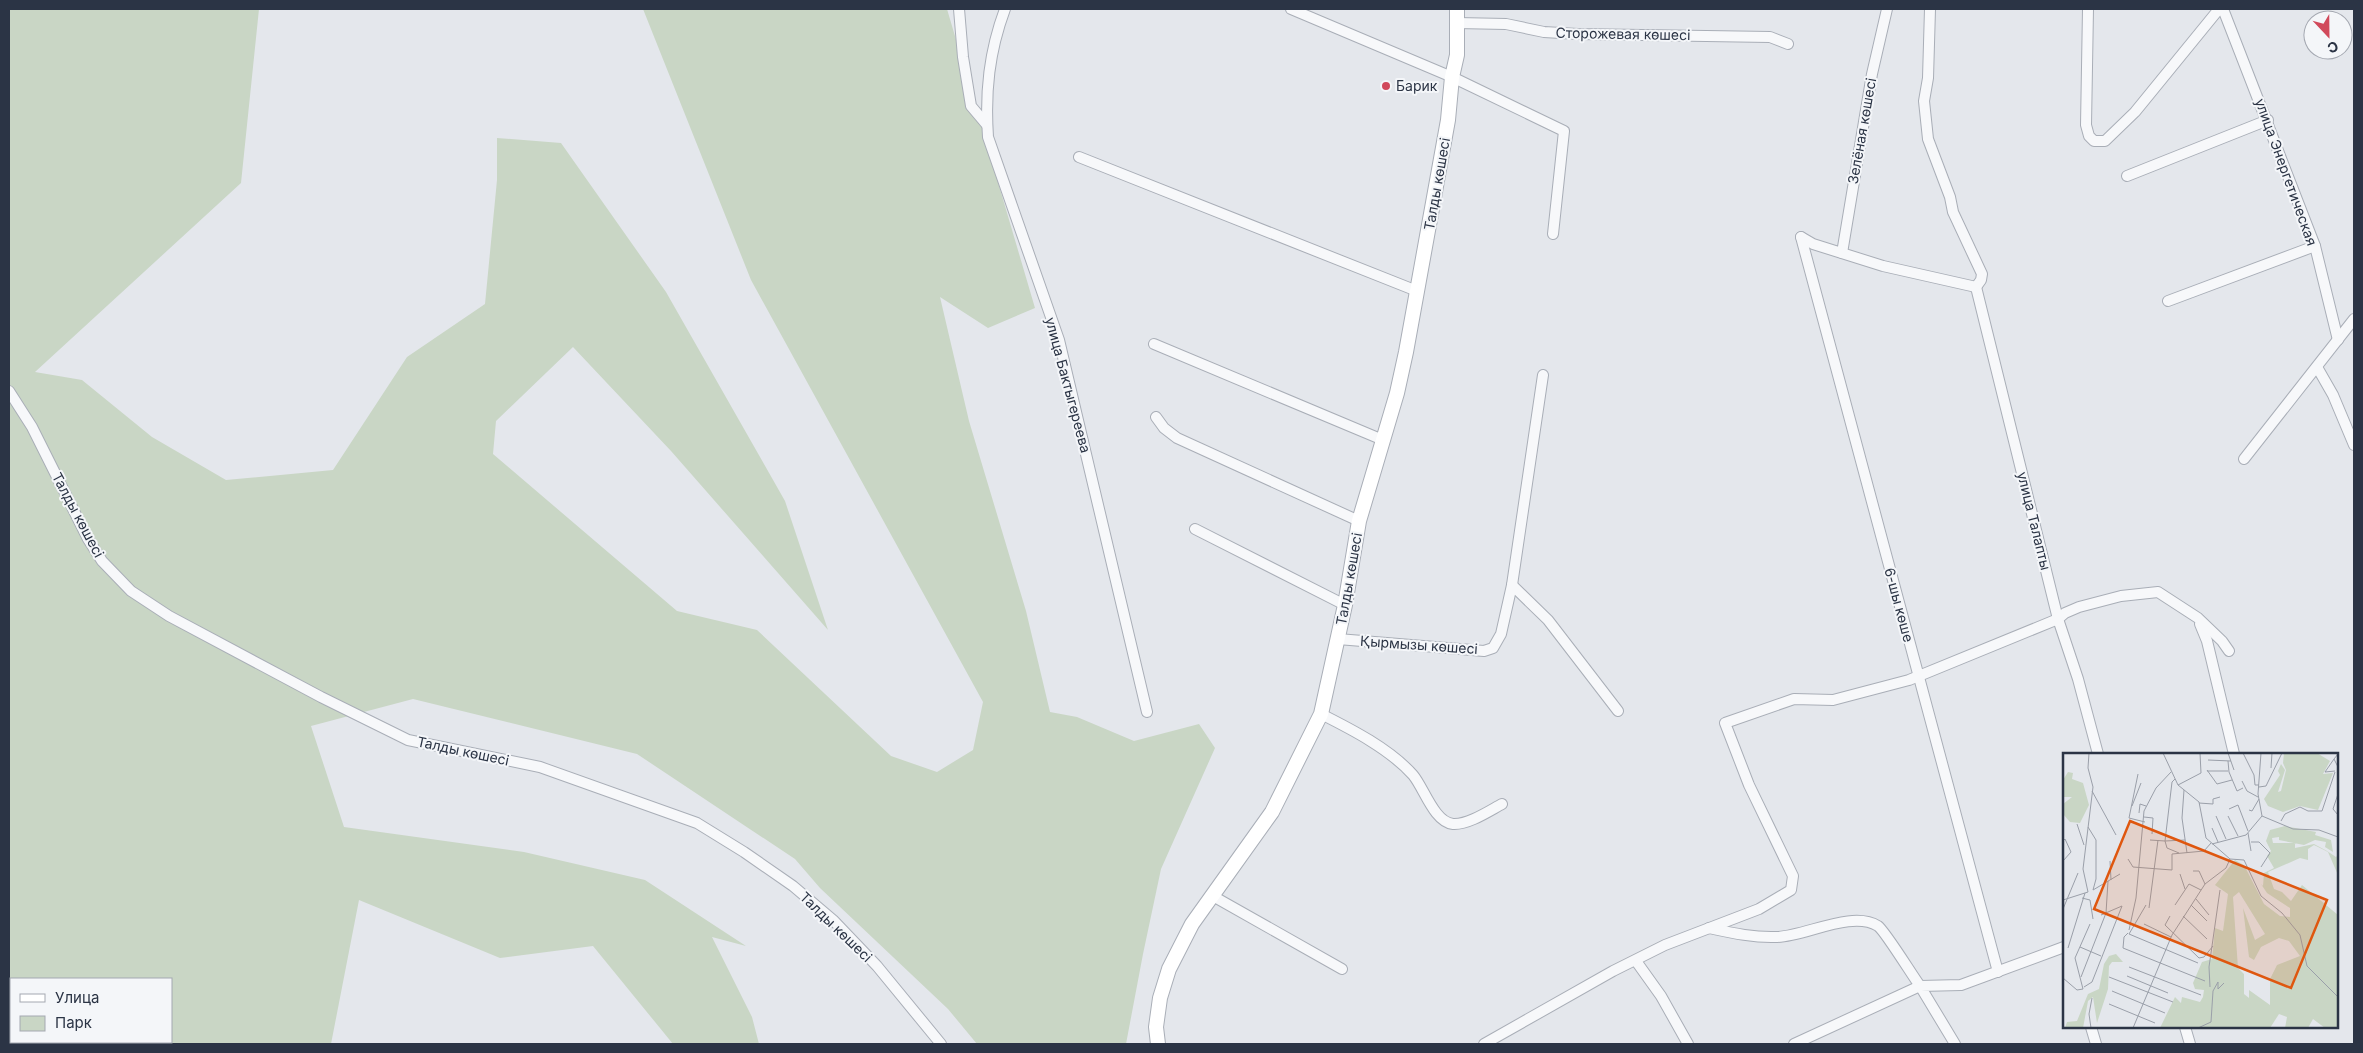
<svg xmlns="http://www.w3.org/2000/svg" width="2363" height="1053" font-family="Inter,sans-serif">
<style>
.green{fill:#c9d6c5}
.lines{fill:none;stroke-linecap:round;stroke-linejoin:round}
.street-casing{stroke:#a9aeb7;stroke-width:12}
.secondary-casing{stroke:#a9aeb7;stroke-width:16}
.street{stroke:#f7f8fa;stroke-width:10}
.secondary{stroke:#fff;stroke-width:14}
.poi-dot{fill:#d1495b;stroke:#f4f6f9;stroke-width:2}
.labels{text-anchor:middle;stroke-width:4;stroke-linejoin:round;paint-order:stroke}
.street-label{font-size:14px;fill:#2b3445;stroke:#f4f6f9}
.poi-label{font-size:14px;fill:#2b3445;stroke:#f4f6f9;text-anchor:start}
.inset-road{fill:none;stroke:#9a9fa9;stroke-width:1}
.view{fill:#df570f;fill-opacity:0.15;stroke:#df570f;stroke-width:2.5}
.inset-edge{fill:none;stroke:#2b3445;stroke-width:2.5}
</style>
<rect width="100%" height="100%" fill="#e4e7ec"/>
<polygon class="green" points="9,9 259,9 241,183 35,372 82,380 152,437 226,480 333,470 407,357 485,304 497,180 497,138 561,143 666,292 785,501 828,630 671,451 573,347 496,421 493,454 677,611 757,630 891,756 937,772 973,750 983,702 751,280 643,9 947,9 1035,308 988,328 940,297 969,421 1026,611 1050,712 1077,717 1134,741 1199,724 1215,748 1161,869 1143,954 1126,1044 977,1044 948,1009 820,888 795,859 637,754 413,699 311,726 344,827 524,852 645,880 746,946 712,937 752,1017 759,1044 673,1044 593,946 500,958 359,900 331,1044 81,1044 77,1042 171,1042 171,979 11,979 11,997 9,995"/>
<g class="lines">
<defs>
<g id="street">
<polyline points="959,9 963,57 971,106 987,125"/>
<path d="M1005,9C989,52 985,92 988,137L1059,340L1147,712"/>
<polyline points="1291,9 1452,77 1564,131 1553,234"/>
<polyline points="1930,9 1928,78 1924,101 1928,139 1950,197 1953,212 1982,274 1981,280 1976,287"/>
<polyline points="2088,9 2086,125 2089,136 2094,141 2105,141 2135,112 2219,9"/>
<polyline points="2223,9 2315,246 2338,340"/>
<polyline points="1457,23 1506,24 1544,32 1578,34 1770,37 1788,44"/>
<polyline points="1079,157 1417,291"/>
<polyline points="2127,176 2268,120"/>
<polyline points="1801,237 1998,972"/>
<polyline points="1801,237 1813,244 1883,266 1976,287"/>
<polyline points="1842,253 1872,74 1887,9"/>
<polyline points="1976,287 2058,619 2078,679 2098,754"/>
<polyline points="2168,301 2315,246"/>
<polyline points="1154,344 1383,440"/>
<polyline points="2317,367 2333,395 2354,445"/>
<polyline points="9,391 32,427 88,539 102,561 131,591 169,616 321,697 408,740 540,767 697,823 744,852 793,886 833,920 877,966 941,1044"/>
<polyline points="1156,417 1164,428 1177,438 1359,521"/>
<polyline points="2244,459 2354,319"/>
<polyline points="1195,529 1345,605"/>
<polyline points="1512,585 1548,620 1618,711"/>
<polyline points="2200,624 2207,641 2234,754"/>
<polyline points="1338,639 1484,651 1493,648 1501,634 1512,585 1543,375"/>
<path d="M1321,714C1351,729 1390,749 1413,775C1424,788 1434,822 1453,824C1468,825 1489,811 1502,804"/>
<polyline points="1211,895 1342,969"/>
<path d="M1709,928C1732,933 1754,938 1777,937C1806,936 1852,910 1878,926C1885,931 1912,975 1920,986L1794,1044"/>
<polyline points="1636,961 1661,996 1688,1044"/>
<polyline points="2091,1027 2096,1044"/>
<polyline points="2185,1027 2190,1044"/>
<polyline points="1484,1044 1613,971 1665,945 1759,909 1791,890 1793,876 1749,785 1725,723 1794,699 1833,700 1909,680 2058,619 2065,613 2079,607 2121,596 2158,592 2198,618 2222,641 2229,651"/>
<polyline points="1955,1044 1920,986 1961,985 2064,947"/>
</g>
<polyline id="secondary" points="1158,1044 1156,1027 1160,998 1169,969 1192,924 1272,812 1321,714 1345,605 1359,521 1397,393 1406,352 1448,120 1452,77 1457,55 1457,9"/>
</defs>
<use href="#street" class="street-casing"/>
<use href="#secondary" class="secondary-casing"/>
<use href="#street" class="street"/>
<use href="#secondary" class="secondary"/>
</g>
<circle class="poi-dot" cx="1386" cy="86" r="5"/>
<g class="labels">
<g class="street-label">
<text transform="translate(1623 34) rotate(1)" y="5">Сторожевая көшесі</text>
<text transform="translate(1862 131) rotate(-80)" y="5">Зелёная көшесі</text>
<text transform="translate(2286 172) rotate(70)" y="5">улица Энергетическая</text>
<text transform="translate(1437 184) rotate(-80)" y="5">Талды көшесі</text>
<text transform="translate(1068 385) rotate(75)" y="5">улица Бактыгереева</text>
<text transform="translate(78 515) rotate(62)" y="5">Талды көшесі</text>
<text transform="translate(2034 521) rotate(76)" y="5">улица Талапты</text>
<text transform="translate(1349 579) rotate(-80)" y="5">Талды көшесі</text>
<text transform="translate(1899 605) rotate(75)" y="5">6-шы көше</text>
<text transform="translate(1419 645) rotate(4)" y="5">Қырмызы көшесі</text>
<text transform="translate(463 751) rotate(12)" y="5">Талды көшесі</text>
<text transform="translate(836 927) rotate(44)" y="5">Талды көшесі</text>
</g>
<g class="poi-label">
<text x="1396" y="91">Барик</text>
</g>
</g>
<g transform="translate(2063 753)">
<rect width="275" height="275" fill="#e4e7ec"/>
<path d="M221,0H254L267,8L260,21L270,20L255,57L237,53L220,59L205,53L201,46L217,22L215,18L218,11L222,17L215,39L218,38L223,17L220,10ZM5,19L10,20L9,26L20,30L26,52L17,70L7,69L0,61V51L9,44H0V27ZM222,73L253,79L252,82L268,87L270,99L262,94L263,89L252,87L241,92L216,87V84L209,85L210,90H232V95L251,91L264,98L273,104L275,102V122L265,99L251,92L245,96V107L237,105L205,119L211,136L219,139L228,148L239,132L275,162V275H262L250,266L245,275H222L224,264L216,261L207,275H97L112,244L118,250L119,244L137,249L140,244L141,237L132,236L130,230L139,209L149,206L152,175L160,178L165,141L152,132L172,107L181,112L201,151L217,163L227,164V155L204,140L198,131L200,133L201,120L211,115L204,103L208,98L203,88L207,77ZM176,139L202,181L192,187L180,155L186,204L191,207L198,194L216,185L226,188L237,203L214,212L207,226V252L186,237V245L181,241V221L175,215L170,144ZM53,201L60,209H49L46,213L45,236L34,270L30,244L25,248L20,275H2L4,269L14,268L25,241L36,236L41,211L46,203Z" fill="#c9d6c5" fill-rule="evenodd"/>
<path class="inset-road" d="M100,0L115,32L136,49L143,85L167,106M165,0L171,17M180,0L191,22L192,32H196M275,1L271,6L275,14M271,6L262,19L272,18M145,7L168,8M165,8L166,19L174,38L180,35M208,15L209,0M144,17L154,31L169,27M144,18H165M75,21L66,65L82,69M179,28L184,38L195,44M115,32L138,20L137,0M196,34L203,33L219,0M121,37L119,65L124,100M29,38L53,82M275,41L270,56L275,62M136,50L150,51V46L157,44M69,53L78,30M166,56L175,52L185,78M186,57L189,58L196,46M76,60L77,51L83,53M153,63L163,86M165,63L175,83M199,63L230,76L256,77L275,84M81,64L90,65L89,81M218,68L222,61L237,54L245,58H259L272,19M14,71L21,92M25,74L33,87V126L30,137M149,75L155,89M185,80L188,98M87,87L102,88L109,29L112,26M0,88L2,86L8,99L0,108M188,89H196L207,100L198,114M149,91L183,82L199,63L195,41L198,0M116,100L104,95L102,88L122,87M65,106L70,114L109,117V101L141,98L148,90M167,106L181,107L198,143L219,160L237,182L244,213L275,244M47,108L48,127M130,118H136L142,131M117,121L122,136M30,137L57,121M25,139L20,116L30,34L25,15L26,0M19,145L27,147L30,166M73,145L81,58L93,35L108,19M133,146L146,162M0,147L25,139M83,152L66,181L135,210M112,152L126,131L138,137M128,152L144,168M86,155L95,87M0,156L15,120M107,163L102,172L136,205L141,204L150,193M120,163L144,186M81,171L108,184M66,177L73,145M17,194L38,203M5,195L22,140M60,195L142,228M60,195L61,184L65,180M66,214L138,242M64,223L105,240M18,224L43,160L45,128M46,224L110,249M0,225L14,237L20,236L12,205L27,171M21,234L29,229L59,153L38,162M147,234L146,214L157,137M49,238L102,260M46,251L92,270M28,275L26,261L29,245M70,275L109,182L142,131L163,115L167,106M135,275L148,269L150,238L155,229V236L161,230"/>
<path class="view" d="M67,68L264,147L228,235L31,156Z"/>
<rect width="275" height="275" class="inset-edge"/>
</g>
<rect width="2363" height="1053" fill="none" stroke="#2b3445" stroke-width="20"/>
<rect x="10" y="978" width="162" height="65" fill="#f4f6f9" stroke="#a4a8b1"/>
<rect x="20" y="994" width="25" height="8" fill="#ffffff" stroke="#a4a8b1"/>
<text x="55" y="1003" font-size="15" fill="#2b3445">Улица</text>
<rect x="20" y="1016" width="25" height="15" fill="#c9d6c5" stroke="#a4a8b1"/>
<text x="55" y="1028" font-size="15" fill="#2b3445">Парк</text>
<g transform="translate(2328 35) rotate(158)"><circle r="24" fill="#f4f6f9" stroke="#a4a8b1"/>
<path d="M0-4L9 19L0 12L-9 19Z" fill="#d1495b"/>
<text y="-8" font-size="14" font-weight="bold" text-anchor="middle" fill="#2b3445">С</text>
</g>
</svg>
